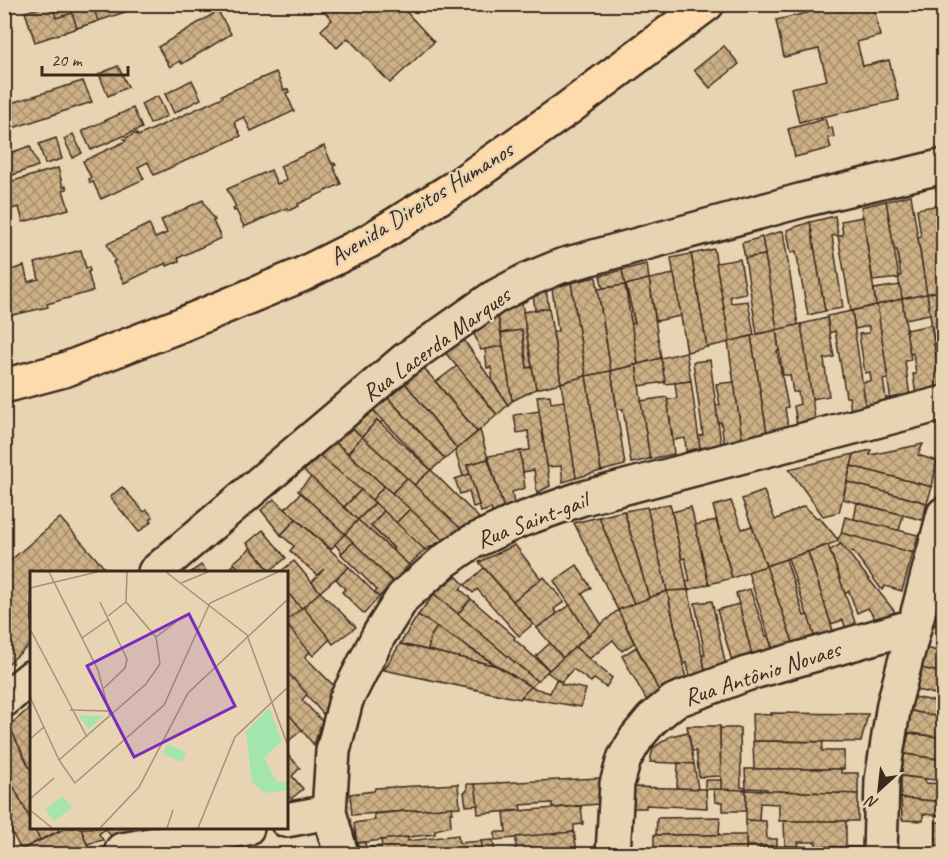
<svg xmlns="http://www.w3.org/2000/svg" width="948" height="859" font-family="Caveat,sans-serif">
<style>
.building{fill:url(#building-cross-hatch);stroke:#3b2a1e;stroke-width:1.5}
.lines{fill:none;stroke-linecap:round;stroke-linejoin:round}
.minor-casing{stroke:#3b2a1e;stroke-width:38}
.major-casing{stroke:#3b2a1e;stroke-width:38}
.minor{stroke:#e8d4b2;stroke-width:33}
.major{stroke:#fedbac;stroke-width:33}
.labels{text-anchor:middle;stroke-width:4.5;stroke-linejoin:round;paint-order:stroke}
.street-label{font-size:24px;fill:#3b2a1e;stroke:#e8d4b2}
.inset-road{fill:none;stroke:#a39077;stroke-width:1.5}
.view{fill:#7b2cbf;fill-opacity:0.15;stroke:#7b2cbf;stroke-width:3}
.inset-edge{fill:none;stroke:#3b2a1e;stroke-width:3}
</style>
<defs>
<pattern id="building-cross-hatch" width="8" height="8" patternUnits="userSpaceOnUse" patternTransform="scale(1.5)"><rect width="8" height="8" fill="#cdb086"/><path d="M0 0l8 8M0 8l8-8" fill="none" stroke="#a88f6d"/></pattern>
</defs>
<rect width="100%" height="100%" fill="#e8d4b2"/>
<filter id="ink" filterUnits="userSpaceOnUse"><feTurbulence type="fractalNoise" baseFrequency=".0167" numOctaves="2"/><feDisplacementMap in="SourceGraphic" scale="12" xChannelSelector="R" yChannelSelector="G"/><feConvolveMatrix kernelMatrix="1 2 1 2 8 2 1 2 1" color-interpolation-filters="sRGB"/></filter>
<g filter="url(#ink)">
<g class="building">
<polygon points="37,4 139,4 140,7 35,42 25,12 39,8"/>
<polygon points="52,4 96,4 93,6 98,21 77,28 72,13 56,18"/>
<polygon points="318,4 399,4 434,42 390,83 348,38 337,48 321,30 332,20"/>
<polygon points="845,4 873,4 880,36 857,42 863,66 889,60 899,100 799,122 791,88 827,80 819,49 784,57 776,20"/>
<polygon points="218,11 231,34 182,64 180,61 170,67 158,47"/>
<polygon points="724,46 739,64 710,88 694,70"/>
<polygon points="118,66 128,87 108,96 99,74"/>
<polygon points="276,72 284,90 288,89 289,92 286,93 294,111 251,131 244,117 234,122 241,136 154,175 148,162 138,167 144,179 101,199 93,182 90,183 89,179 91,178 83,161 126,141 124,139 136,133 138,136 223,97 222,95"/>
<polygon points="192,80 201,99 174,113 165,94"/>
<polygon points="83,81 92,102 4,131 4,105"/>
<polygon points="158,96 167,116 150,124 141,104"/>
<polygon points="133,108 142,128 91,150 82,131"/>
<polygon points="825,119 828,129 832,127 834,137 828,138 831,148 795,157 788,129"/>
<polygon points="73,134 82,153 73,158 64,139"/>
<polygon points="56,138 62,159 45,164 39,144"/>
<polygon points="30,146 38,166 10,176 4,161 4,155"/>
<polygon points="324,146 332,164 334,163 336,165 333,166 341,184 298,204 299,206 288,211 287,208 244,227 236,210 234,211 233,208 236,207 227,189 271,170 277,184 287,180 280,166"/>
<polygon points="58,168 63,187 66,186 67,189 63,190 69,209 23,222 19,207 8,210 12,224 4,226 4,181 12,179 13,181"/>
<polygon points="944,187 944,210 943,206 940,206 936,188"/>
<polygon points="911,195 927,294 902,299 898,276 901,276 897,250 894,250 886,201"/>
<polygon points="203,200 212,217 213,217 215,220 213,221 221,238 178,258 179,261 167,266 166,263 124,283 113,262 115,261 107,244 149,224 155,238 167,233 161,220"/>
<polygon points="886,201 899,278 873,281 861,207"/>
<polygon points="939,205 944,230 944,290 927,294 918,238 921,237 917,209"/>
<polygon points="835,216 838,235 832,236 843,308 825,311 810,222"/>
<polygon points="863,217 876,305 851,311 838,236 843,235 841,221"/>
<polygon points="810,222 825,311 808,315 796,251 791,253 787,230"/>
<polygon points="783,231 798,325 777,330 762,237"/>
<polygon points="762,237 765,255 745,258 742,243"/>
<polygon points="714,249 730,342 707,347 691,254"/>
<polygon points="81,250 86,268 89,267 90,271 88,272 93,291 47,304 48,307 4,317 4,272 24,266 28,282 39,279 35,263"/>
<polygon points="691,254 707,347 687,352 671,258"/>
<polygon points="765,255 777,330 757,334 745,258"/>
<polygon points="740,259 746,293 730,296 731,303 748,301 754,335 730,342 716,263"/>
<polygon points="647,264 649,279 626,285 635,323 631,324 622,270"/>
<polygon points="622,270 625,285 603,288 600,276"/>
<polygon points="674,274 681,316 656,321 649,279"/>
<polygon points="596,277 611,371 586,376 571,283"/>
<polygon points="649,279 661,358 638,364 631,324 635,323 626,285"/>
<polygon points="571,283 586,376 561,383 553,332 558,331 552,288"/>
<polygon points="625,285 638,364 611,371 598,289"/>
<polygon points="900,285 902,299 876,305 874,289"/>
<polygon points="546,290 549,308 535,310 533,293"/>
<polygon points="944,290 944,366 942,366 941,361 937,362 927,294"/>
<polygon points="927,294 930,314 905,319 902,299"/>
<polygon points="521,297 532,367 527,368 522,330 501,333 497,312"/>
<polygon points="902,299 911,360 905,361 910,397 891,402 877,305"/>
<polygon points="877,305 888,379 883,380 886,398 891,398 891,402 866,408 862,382 871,381 870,372 865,373 859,334 869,333 869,326 855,329 852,311"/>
<polygon points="549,308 561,383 536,389 523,312"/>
<polygon points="852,311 866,408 851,412 849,397 846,397 835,331 829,333 827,316"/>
<polygon points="497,312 503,346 481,350 472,329"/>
<polygon points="827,318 834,357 824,359 829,396 812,399 801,324"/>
<polygon points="801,324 815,419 797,425 794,406 800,404 798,392 793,392 790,375 783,375 776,330"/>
<polygon points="931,325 941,389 916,396 913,374 916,374 913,353 910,354 906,330"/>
<polygon points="522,330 527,368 532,367 536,389 512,401 501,333"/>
<polygon points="776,330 779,351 777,351 788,407 785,408 788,427 767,433 751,336"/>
<polygon points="751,336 767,433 742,439 728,342"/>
<polygon points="462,337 508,405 497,415 444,351"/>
<polygon points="503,346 512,401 508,405 493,382 491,367 487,368 485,349"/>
<polygon points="686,352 691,381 665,384 661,358"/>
<polygon points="661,358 665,382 639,386 636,365"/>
<polygon points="710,360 721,444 700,448 698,436 703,435 693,362"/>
<polygon points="636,365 650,459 631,463 623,409 617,409 611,371"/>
<polygon points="457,366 497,415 477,432 436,382"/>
<polygon points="424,368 477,432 457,449 405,383"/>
<polygon points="611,371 625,465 601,471 586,376"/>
<polygon points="586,376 601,471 576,478 561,383"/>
<polygon points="691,381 700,448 686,451 685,438 673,440 667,400 677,398 675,383"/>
<polygon points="734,382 742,439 724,443 721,422 718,423 716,405 720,405 716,384"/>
<polygon points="405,383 457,449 445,459 387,397"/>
<polygon points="550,395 551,403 564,401 576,478 563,482 561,466 547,467 537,396"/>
<polygon points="387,397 445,459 431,470 373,410"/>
<polygon points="667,397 674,454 650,459 641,401"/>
<polygon points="373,410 383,421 380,423 377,420 362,437 352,428"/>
<polygon points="539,411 550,486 537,493 534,470 523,472 520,451 530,450 528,431 517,433 514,415"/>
<polygon points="377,420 431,470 414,485 362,437"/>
<polygon points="352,428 362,437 348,453 335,442"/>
<polygon points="480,430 488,459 467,465 470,474 463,476 455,451"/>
<polygon points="362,437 407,478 392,493 348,453"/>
<polygon points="335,442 384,486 372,500 320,456"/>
<polygon points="923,444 918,455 937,461 932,487 851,466 854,454 871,450 870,455"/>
<polygon points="520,451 525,488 512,492 514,504 504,509 488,456"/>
<polygon points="854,454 839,512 823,516 789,469"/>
<polygon points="320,456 361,490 344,507 304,471"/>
<polygon points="488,459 504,509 493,514 491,509 481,512 467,465"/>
<polygon points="851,466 932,487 927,503 847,482"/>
<polygon points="431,470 481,520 462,530 414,485"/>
<polygon points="470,474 479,505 473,507 469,491 460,494 455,479"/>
<polygon points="311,477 358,520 345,534 298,491"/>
<polygon points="407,478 462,530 443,540 392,493"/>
<polygon points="847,482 927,503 922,520 843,499"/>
<polygon points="384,486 410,509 396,523 372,500"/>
<polygon points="122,487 144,512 147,510 153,517 150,519 152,521 139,532 110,497"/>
<polygon points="361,490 375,503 358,520 344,507"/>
<polygon points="764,491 775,520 804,506 817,518 819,517 839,541 766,566 742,499"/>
<polygon points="301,493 345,534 331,549 285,509"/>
<polygon points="274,499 296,519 281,535 261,510"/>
<polygon points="731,501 742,529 752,526 766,566 732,578 713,506"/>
<polygon points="375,503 384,511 371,526 394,548 392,550 358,520"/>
<polygon points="857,503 903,515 899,531 854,519"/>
<polygon points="670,504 672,512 688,590 667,591 647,509"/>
<polygon points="647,507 667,591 649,598 624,511"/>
<polygon points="691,507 709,584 688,590 686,582 690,581 685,558 682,559 672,512"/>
<polygon points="410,509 443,540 425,550 396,523"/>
<polygon points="384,511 425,550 409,565 392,550 394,548 371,526"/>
<polygon points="624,511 649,598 634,604 599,517"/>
<polygon points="599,517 634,604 618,610 574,523"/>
<polygon points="845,517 918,535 913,553 841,533"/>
<polygon points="60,518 108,572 32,572 32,643 4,667 4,566"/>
<polygon points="296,519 349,567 320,592 312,582 324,569 317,575 290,551 294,546 281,535"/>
<polygon points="358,520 409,565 393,582 345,534"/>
<polygon points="716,520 732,578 709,584 695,525"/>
<polygon points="263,530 286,558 270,571 247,543"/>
<polygon points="842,533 913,553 902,591 885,586 882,590 853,551 849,554 837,540"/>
<polygon points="345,534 353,542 342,553 335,544"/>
<polygon points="353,542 393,582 379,597 374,593 377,590 341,554"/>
<polygon points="841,544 849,554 895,612 876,620 868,608 857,613 849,591 845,594 830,550"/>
<polygon points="515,545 541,579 513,601 479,562"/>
<polygon points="828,545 857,628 847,632 843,620 831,624 808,552"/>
<polygon points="251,548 270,571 271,572 241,572 233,563"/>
<polygon points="808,552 835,637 816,642 788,558"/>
<polygon points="786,559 804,616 808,615 816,642 795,648 766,566"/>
<polygon points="294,561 320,592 302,609 286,591 286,572 280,572"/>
<polygon points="235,564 241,572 224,572"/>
<polygon points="201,565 207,572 191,572"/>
<polygon points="577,565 591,588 582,594 602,625 589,635 554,581"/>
<polygon points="766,566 795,648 775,656 748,572"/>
<polygon points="349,567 379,597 364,614 342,592 345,589 336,579"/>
<polygon points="484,568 533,624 519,636 477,589 473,593 465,585"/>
<polygon points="456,576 464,584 460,589 471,599 458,614 434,594"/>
<polygon points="544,577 564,602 554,609 557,614 537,628 513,601"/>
<polygon points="750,589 766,636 768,636 775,657 754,663 736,593"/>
<polygon points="688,590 707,678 691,682 687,663 683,664 667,591"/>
<polygon points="286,591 302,609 286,621"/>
<polygon points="667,591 687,683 660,693 618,610"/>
<polygon points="320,592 356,627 333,644 303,607"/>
<polygon points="434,594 458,614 537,681 531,687 418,615"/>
<polygon points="471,599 515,637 514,639 549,670 537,681 458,614"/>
<polygon points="712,601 727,671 707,678 702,655 705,655 695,603"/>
<polygon points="938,603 944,604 944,629 932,624"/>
<polygon points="739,604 754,663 734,668 717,610"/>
<polygon points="570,605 589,635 563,658 537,628"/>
<polygon points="303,607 330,639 313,656 286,624 286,621"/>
<polygon points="618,610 634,643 622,651 613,640 589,659 575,647"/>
<polygon points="418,615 437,627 431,636 428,650 400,644"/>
<polygon points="286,624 310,652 305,657 334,686 324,715 286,671"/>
<polygon points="437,627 497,666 428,650 431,636"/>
<polygon points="550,643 563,658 549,670 536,656"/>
<polygon points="400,644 497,666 531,687 520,699 384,670"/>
<polygon points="575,647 612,678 606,687 594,679 591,682 573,669 561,682 547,672"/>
<polygon points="636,647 660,693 647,701 622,656"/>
<polygon points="927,648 944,653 944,674 922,668"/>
<polygon points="922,668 944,674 944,696 916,690"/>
<polygon points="286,671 307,694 302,700 322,721 314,745 286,711"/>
<polygon points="556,680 562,682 561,684 586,689 581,707 521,697 531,687 550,693"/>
<polygon points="914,697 939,702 940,698 944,698 944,718 911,711"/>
<polygon points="32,706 32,773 9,726"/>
<polygon points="286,711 302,730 286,743"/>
<polygon points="911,711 944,718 944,738 906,732"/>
<polygon points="771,713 868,714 861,742 753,741 752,714 772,715"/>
<polygon points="9,726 32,773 32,823 4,768 4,730"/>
<polygon points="687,726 720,726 721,776 699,777 696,751 692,751"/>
<polygon points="720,728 740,728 741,787 746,788 746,790 721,790"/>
<polygon points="688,732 694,764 650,762 653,748 671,736"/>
<polygon points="909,733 944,738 944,760 904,754"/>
<polygon points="753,741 823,742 822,751 844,751 844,769 754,769"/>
<polygon points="286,752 300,768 292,776 303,789 291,799 286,793"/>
<polygon points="904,754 944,760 944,781 901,776"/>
<polygon points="678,763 694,764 698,789 677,788"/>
<polygon points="4,768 32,823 32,828 34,828 40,840 21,850 4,817 4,794 8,791 4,786"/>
<polygon points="745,769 841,769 841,773 858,773 858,794 767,791 767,789 746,788"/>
<polygon points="901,776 925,779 926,783 944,784 944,802 901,798"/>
<polygon points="600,778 599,804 552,808 552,803 520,805 521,810 478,814 475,784"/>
<polygon points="705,780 721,780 721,790 705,789"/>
<polygon points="458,784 460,807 352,815 350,794 374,791 375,788"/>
<polygon points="467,784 475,784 478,805 466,806 464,792 467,791"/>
<polygon points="633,787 706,789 707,808 646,805 646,808 632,808"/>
<polygon points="714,789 746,790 746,811 723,811 723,802 715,802"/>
<polygon points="746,790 858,794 858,821 779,821 779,804 760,803 759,821 746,820"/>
<polygon points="901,798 944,802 944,816 923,814 923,821 902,820"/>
<polygon points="581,806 583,824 574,825 574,832 495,840 495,832 506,832 504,812"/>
<polygon points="452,807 453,813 450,813 451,826 435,830 435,834 357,843 354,823 375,820 374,814"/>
<polygon points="720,817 719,835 656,835 657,818"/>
<polygon points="746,820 766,821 767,839 777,839 777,846 746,846"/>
<polygon points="784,821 846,821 846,847 816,846 816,842 798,842 799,846 785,846"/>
<polygon points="936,822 944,823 944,846 936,845"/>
<polygon points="34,828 58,828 59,831 40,840"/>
<polygon points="66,828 81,828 91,854 12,854"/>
<polygon points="81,828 130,828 135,833 114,839 105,829 99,834 103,840 87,844"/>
<polygon points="574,832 577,852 562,854 483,854 481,841 493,840 495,853 516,849 516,837"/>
<polygon points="458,835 459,843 481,841 483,851 461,854 360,854 357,843 365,842 366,848 382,846 381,840 408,837 408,841"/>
<rect x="654" y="835" width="92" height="19"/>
<polygon points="760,846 858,847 860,847 860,854 760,854"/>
<polygon points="297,848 298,854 265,854 265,852"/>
</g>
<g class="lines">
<defs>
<g id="minor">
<polyline points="155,572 405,360 493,298 527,280 561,266 803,200 944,166"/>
<polyline points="4,700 32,677"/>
<polyline points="286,820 329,812"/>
<polyline points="122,850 247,828"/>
<polyline points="341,854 329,812 333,751 346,700 379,635 403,597 443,562 470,543 515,522 580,499 944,403"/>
<polyline points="613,854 617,784 624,759 637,737 652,719 674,701 746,674 914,626"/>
<polyline points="880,854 882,780 894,704 944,514"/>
</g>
<polyline id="major" points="4,386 64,370 178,326 301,275 369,241 459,185 567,109 707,4"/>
</defs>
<use href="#minor" class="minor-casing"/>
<use href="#major" class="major-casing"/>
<use href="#minor" class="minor"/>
<use href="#major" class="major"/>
</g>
</g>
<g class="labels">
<g class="street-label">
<text transform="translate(421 203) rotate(-32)" y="8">Avenida Direitos Humanos</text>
<text transform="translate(436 344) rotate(-36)" y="8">Rua Lacerda Marques</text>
<text transform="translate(532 520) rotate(-21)" y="8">Rua Saint-gail</text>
<text transform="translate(762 673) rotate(-18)" y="8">Rua Antônio Novaes</text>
</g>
</g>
<g transform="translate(30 571)">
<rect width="258" height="258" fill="#e8d4b2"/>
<path d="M239,137L252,170L234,187L247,211H258V219L235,222L222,211L216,161Z" fill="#a4e5ae"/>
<path d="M48,144L74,145L59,158Z" fill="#a4e5ae"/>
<path d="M137,173L156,181L152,191L133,183ZM33,225L42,237L24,250L15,239Z" fill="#a4e5ae"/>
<path class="inset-road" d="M19,1L68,99L80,145M136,1L217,64M151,12L178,1M0,17L67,1M70,31L97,88L95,97L74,117M78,45L96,31M0,58L57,166M217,64L258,175M126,66L146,51M52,67L79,48M0,126L29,189L45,212L134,134L180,32L248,1M40,139L78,140M0,168L14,156M29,189L116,113L130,93L126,66L96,31L97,1M0,228L24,207M0,239L22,257M70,257L109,216L158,122L258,28M137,257L143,239M168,257L205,166L258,116"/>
<path class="view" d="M159,43L205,135L104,186L57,95Z"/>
<rect width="258" height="258" class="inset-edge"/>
</g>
<rect width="948" height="859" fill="none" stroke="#e8d4b2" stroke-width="24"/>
<rect x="12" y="12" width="924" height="835" fill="none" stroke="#3b2a1e" stroke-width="2" filter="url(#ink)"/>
<g transform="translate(879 790) rotate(207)" stroke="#e8d4b2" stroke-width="4.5" paint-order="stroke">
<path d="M0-4.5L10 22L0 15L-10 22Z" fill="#3b2a1e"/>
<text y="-9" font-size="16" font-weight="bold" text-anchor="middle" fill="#3b2a1e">N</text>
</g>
<path d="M42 66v9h86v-9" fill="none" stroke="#3b2a1e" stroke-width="3"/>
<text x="51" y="66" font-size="18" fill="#3b2a1e" stroke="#e8d4b2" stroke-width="4.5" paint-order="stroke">20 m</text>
</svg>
